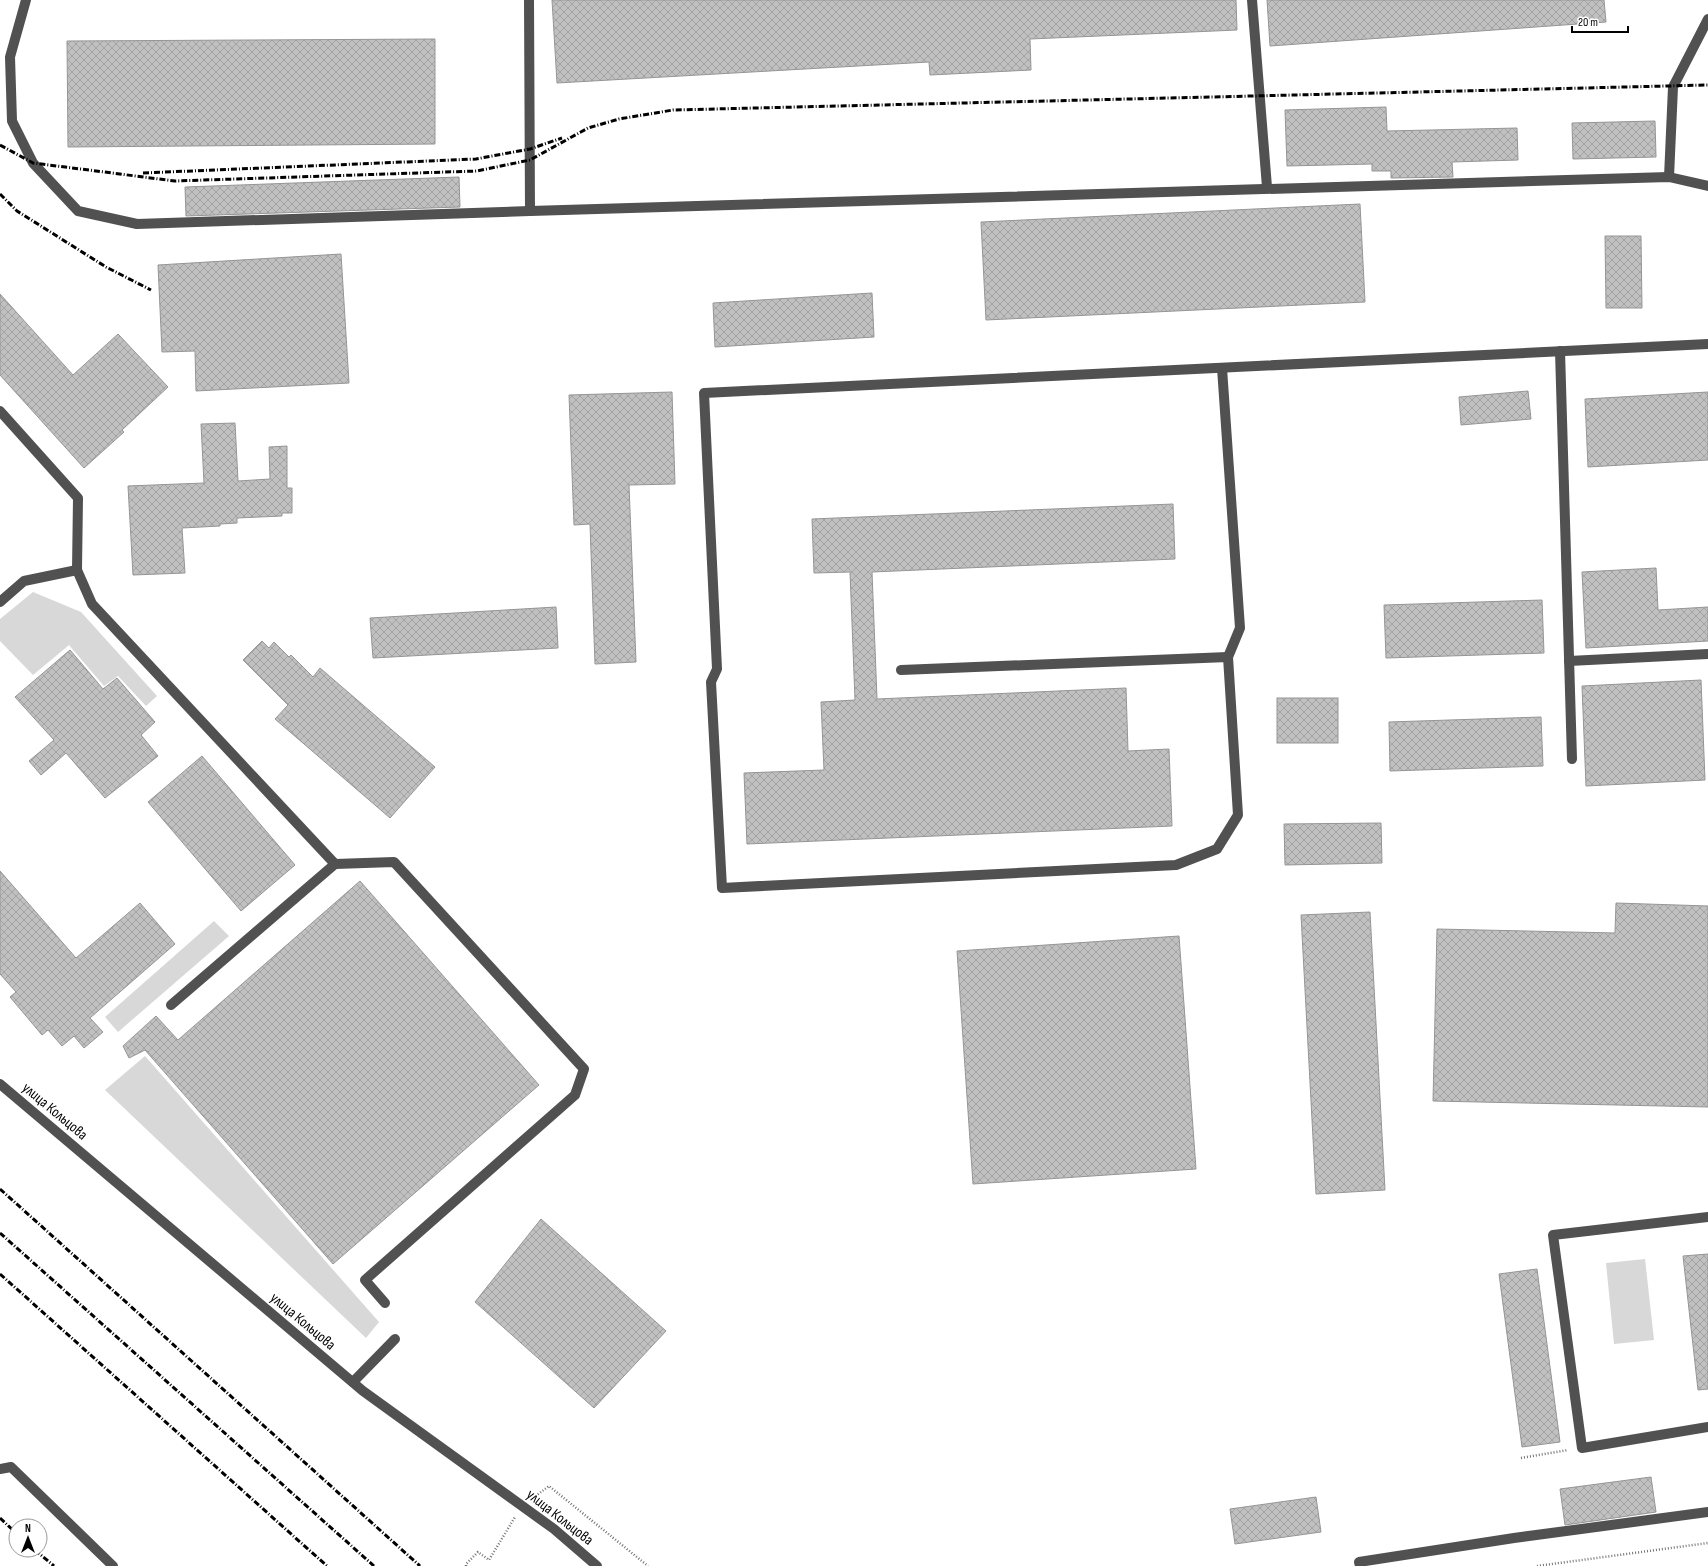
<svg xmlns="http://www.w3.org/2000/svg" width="1708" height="1566" font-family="'Sofia Sans Condensed',sans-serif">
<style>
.green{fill:#d8d8d8}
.building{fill:url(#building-cross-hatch);stroke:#959595}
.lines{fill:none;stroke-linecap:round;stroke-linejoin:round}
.path{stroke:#737373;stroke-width:2.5;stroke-dasharray:1 2;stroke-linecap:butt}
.minor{stroke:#515151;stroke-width:10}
.rail{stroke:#000;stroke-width:3;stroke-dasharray:6 2 1 2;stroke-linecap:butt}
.labels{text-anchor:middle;stroke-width:3;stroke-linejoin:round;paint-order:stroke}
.street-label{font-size:15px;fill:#000;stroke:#fff}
</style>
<defs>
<pattern id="building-cross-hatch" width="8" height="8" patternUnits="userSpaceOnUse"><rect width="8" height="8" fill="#c0c0c0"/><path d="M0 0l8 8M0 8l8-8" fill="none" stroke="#a3a3a3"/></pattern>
</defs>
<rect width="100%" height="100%" fill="#fff"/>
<g class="green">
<polygon points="33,592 81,612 157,696 146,706 118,676 104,686 69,645 33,675 0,641 0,619"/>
<polygon points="214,921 229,936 118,1032 105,1017"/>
<polygon points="145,1056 379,1322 366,1338 105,1090"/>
<polygon points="1645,1259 1654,1340 1614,1344 1606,1263"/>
</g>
<g class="building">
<polygon points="552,0 1236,0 1237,30 1030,39 1031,70 930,75 929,62 557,83"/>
<polygon points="1267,0 1604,0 1606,22 1270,46"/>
<polygon points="435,39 435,144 68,147 67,41"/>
<polygon points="1386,107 1387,131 1517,128 1518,160 1452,162 1453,177 1391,178 1391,171 1372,171 1372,164 1287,166 1285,110"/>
<polygon points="1655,121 1656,157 1573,159 1572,123"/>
<polygon points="459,177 460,207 186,216 185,187"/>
<polygon points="1360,204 1365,302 986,320 981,222"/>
<polygon points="1605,236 1641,236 1642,308 1606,308"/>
<polygon points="341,254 349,383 196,391 195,351 162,352 158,265"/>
<polygon points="872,293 874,337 715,347 713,303"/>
<polygon points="0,294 73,375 118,334 168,387 122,430 124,432 84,468 0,375"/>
<polygon points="1528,391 1531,419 1461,425 1459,397"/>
<polygon points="672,392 675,484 629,485 636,662 595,664 590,524 574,525 569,395"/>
<polygon points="1708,392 1708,460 1588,467 1585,399"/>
<polygon points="235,423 238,481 270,479 269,447 287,446 287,488 292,488 292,513 282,513 282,516 237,518 237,523 220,524 220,526 182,528 185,573 133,575 128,486 204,483 201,424"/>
<polygon points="1173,504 1175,559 872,572 877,699 1126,688 1128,751 1169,749 1172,826 747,844 744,773 824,770 821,702 855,700 850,572 814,573 812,519"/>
<polygon points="1656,568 1658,610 1708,607 1708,641 1586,648 1582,572"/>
<polygon points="1542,600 1544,653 1386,658 1384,605"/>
<polygon points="556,607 558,648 373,658 370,618"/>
<polygon points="262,641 269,648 274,642 289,657 291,655 313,677 320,668 435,767 390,818 275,719 288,705 243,660"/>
<polygon points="70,650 103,689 117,678 155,722 141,735 158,756 105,798 66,753 41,775 29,761 54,740 15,697"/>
<polygon points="1701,680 1705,780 1586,786 1582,686"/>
<rect x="1277" y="698" width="61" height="45"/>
<polygon points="1541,717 1543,766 1390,771 1389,722"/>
<polygon points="202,756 295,865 241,911 148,802"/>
<polygon points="1381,823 1382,863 1285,865 1284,824"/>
<polygon points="0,871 76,958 140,903 175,944 90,1018 103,1032 84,1048 74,1036 62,1046 48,1030 42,1035 10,997 16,992 0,974"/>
<polygon points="360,881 539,1085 333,1264 145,1050 129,1058 123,1046 156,1016 178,1040"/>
<polygon points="1616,903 1708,906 1708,1107 1433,1101 1437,929 1615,933"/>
<polygon points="1370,912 1385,1190 1316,1194 1301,915"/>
<polygon points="1179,936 1196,1169 973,1184 957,951"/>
<polygon points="541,1219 666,1331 594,1408 475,1302"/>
<polygon points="1708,1254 1708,1389 1698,1390 1683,1256"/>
<polygon points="1537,1269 1560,1442 1522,1447 1499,1274"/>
<polygon points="1651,1477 1656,1512 1565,1525 1560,1489"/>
<polygon points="1316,1497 1321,1532 1235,1544 1230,1509"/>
</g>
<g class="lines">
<g class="path">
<polyline points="1521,1458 1568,1450"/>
<polyline points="533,1498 549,1486 648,1566"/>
<polyline points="466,1566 466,1564 478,1552 489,1560 515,1517"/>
<polyline points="1537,1566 1708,1543"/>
</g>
<g class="minor">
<polyline points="26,0 10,57 12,121 33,163 78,211 137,224 530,211"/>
<polyline points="529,0 530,211 1669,177 1708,186"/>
<polyline points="1252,0 1267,187"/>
<polyline points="1669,177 1673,87 1708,19"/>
<polyline points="1560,351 1572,759"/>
<polyline points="1222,368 1240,628 1228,657"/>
<polyline points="0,411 78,498 77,570 92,604 335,864 394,862 584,1069 575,1095 365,1280 385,1303"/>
<polyline points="0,602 24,581 77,570"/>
<polyline points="1569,661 1708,654"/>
<polyline points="901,670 1228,657 1238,815 1217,849 1176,865 722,888 711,682 717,669 704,393 1708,344"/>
<polyline points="171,1005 335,864"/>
<polyline points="0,1084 363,1391 554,1529 597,1566"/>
<polyline points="1708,1217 1553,1235 1582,1448 1708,1427"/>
<polyline points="353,1382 395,1339"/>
<polyline points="0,1469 11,1467 113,1566"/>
<polyline points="1360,1566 1359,1562 1514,1538 1708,1512"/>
</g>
<g class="rail">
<polyline points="0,145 33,163 175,181 477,171 530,160 588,128 619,119 673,110 1708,85"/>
<polyline points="143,173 476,159 530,149 562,138"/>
<polyline points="0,194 17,211 106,267 151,290"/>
<polyline points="0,1189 420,1566"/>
<polyline points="0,1233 374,1566"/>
<polyline points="0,1274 327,1566"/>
<polyline points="0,1518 16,1533"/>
<polyline points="35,1550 54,1566"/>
</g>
</g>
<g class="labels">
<g class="street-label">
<text transform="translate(55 1111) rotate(40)" y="5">улица Кольцова</text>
<text transform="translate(303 1321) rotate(40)" y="5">улица Кольцова</text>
<text transform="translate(560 1517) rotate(38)" y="5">улица Кольцова</text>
</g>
</g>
<g transform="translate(28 1538)"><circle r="19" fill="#ffffff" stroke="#999999"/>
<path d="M0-3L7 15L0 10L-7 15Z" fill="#000000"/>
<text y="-6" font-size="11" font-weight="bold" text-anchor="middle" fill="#000000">N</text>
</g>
<path d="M1572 26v6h56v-6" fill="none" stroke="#000000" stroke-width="2"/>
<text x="1578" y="26" font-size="12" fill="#000000" stroke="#ffffff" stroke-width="3" paint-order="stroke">20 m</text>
</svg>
